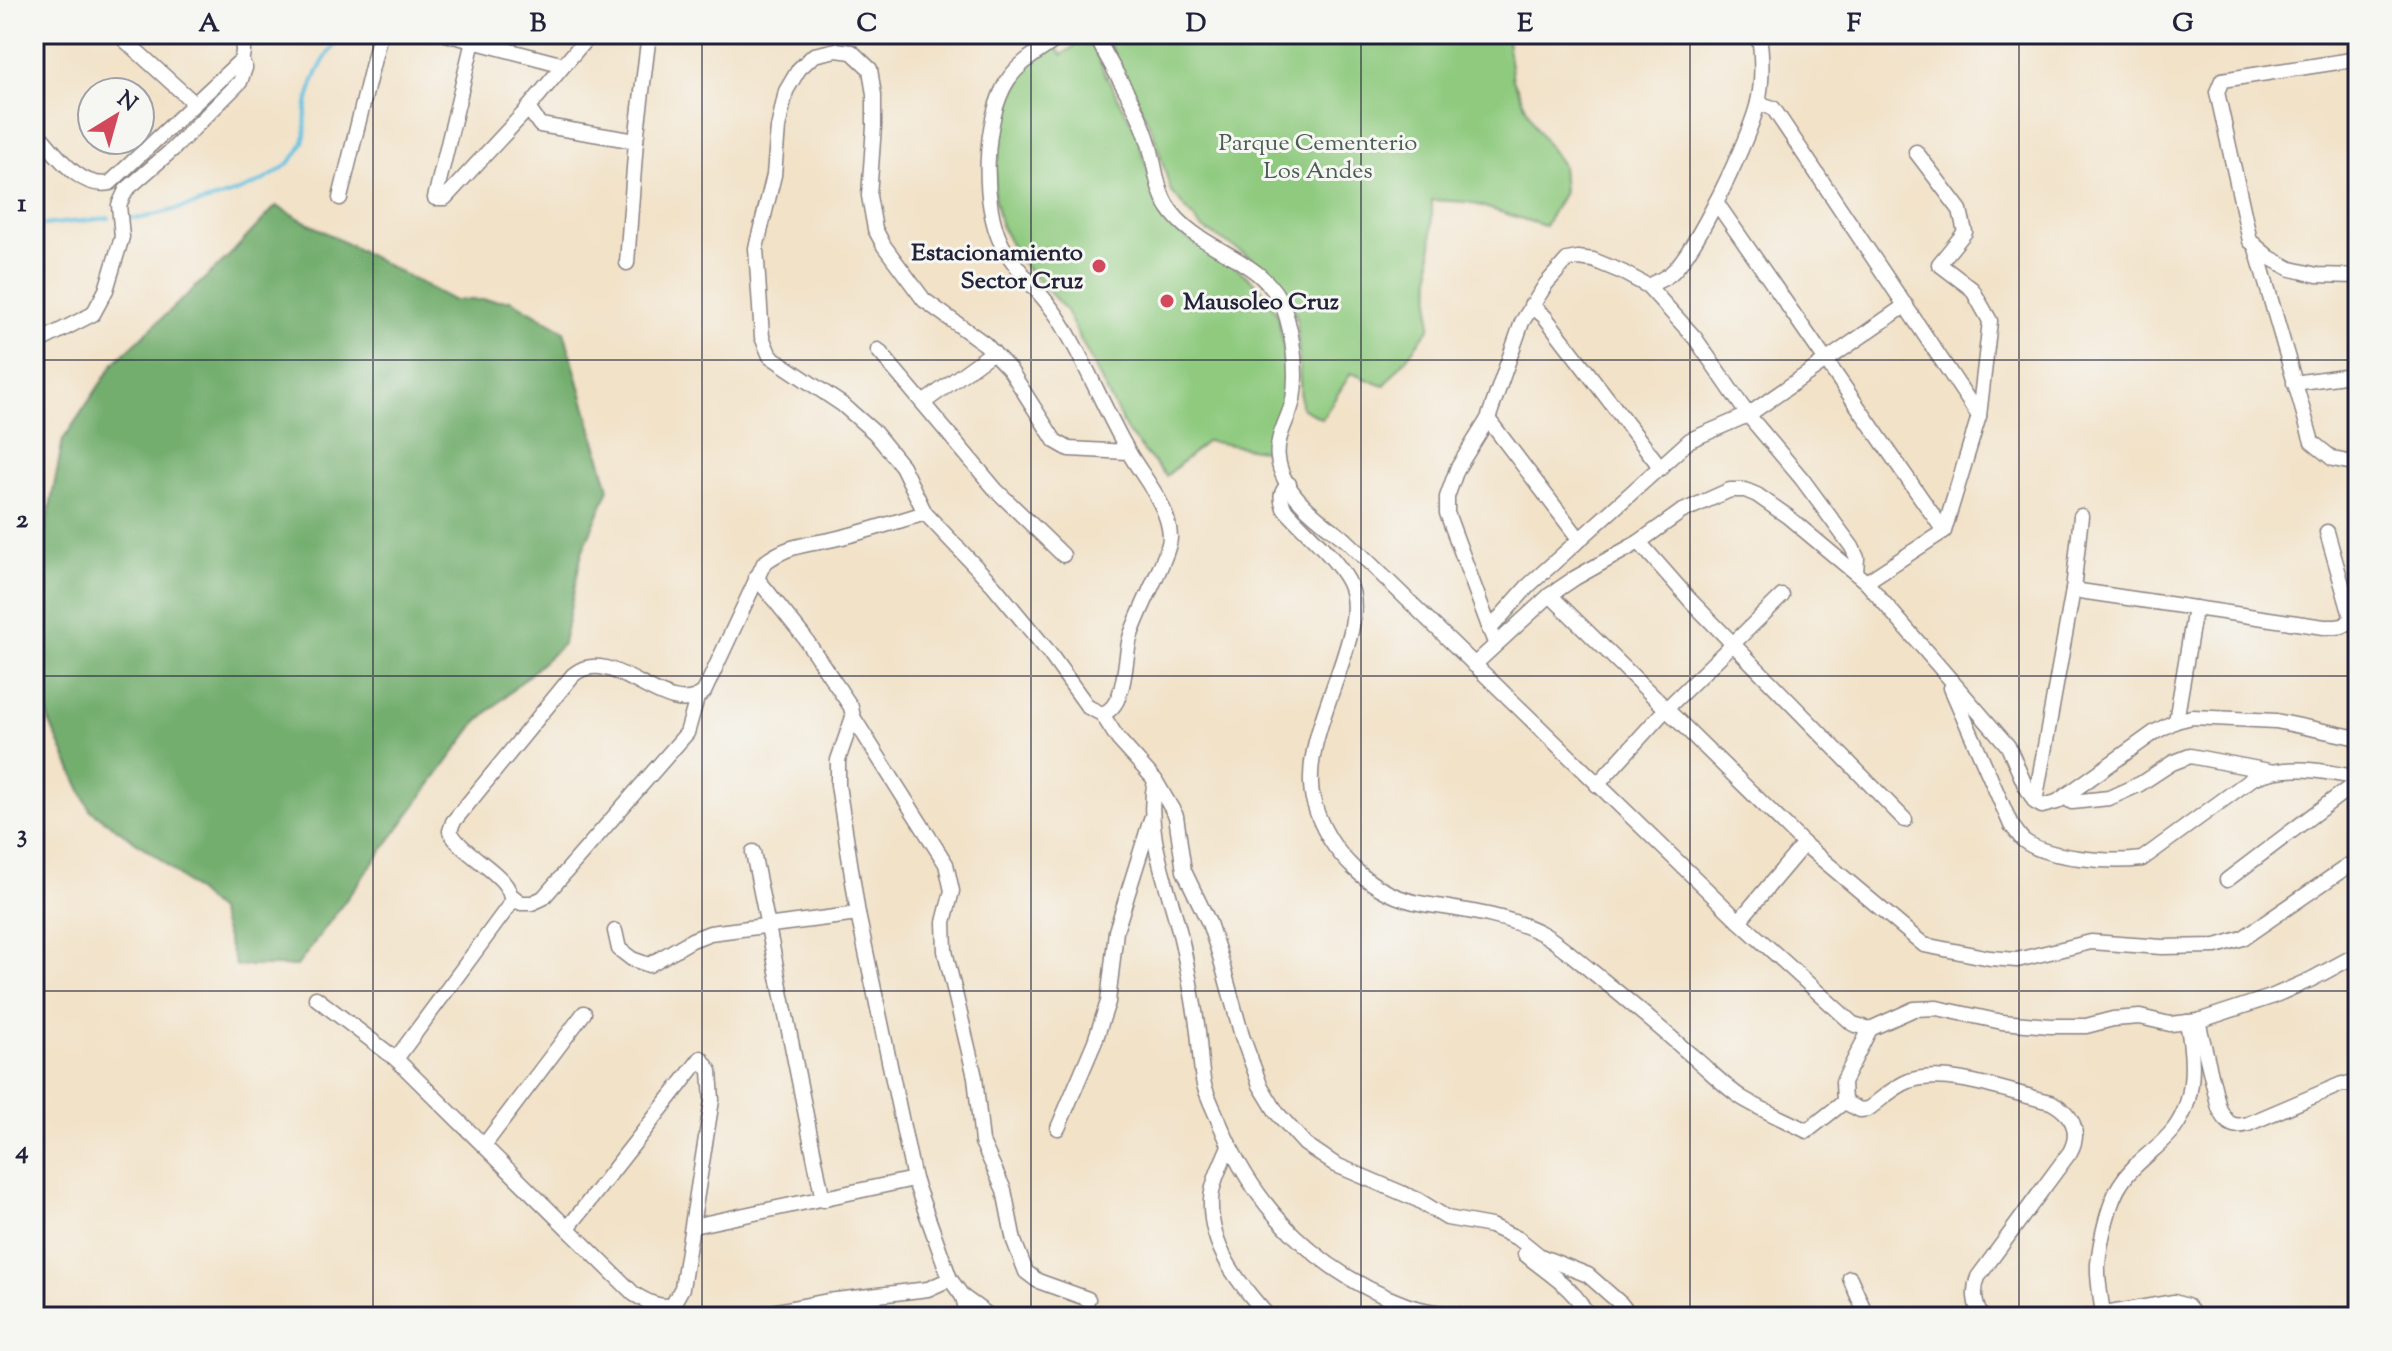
<svg xmlns="http://www.w3.org/2000/svg" width="2392" height="1351" font-family="'Sorts Mill Goudy',serif">
<style>
.green{fill:#8fca7f;stroke:#58765d;stroke-width:2}
.forest{fill:#73ae6e;stroke:#4a6854;stroke-width:2}
.lines{fill:none;stroke-linecap:round;stroke-linejoin:round}
.stream{stroke:#61bfdf;stroke-width:4}
.minor-casing{stroke:#8a8282;stroke-width:17}
.minor{stroke:#fff;stroke-width:14}
.grid{fill:none;stroke:#22223b;stroke-width:2;stroke-opacity:0.55}
.poi-dot{fill:#d1495b;stroke:#f6f6f2;stroke-width:3}
.labels{text-anchor:middle;stroke-width:6;stroke-linejoin:round;paint-order:stroke}
.park-label{font-size:24px;fill:#485d53;stroke:#f6f6f2}
.poi-label{font-size:24px;font-weight:bold;fill:#22223b;stroke:#f6f6f2;text-anchor:end}
.neatline{fill:none;stroke:#22223b;stroke-width:3}
.grid-label{font-size:26px;text-anchor:middle;font-weight:bold;fill:#22223b}
</style>
<rect width="100%" height="100%" fill="#f6f6f2"/>
<filter id="ink" filterUnits="userSpaceOnUse"><feTurbulence type="fractalNoise" baseFrequency=".0125" numOctaves="2"/><feDisplacementMap in="SourceGraphic" scale="16" xChannelSelector="R" yChannelSelector="G"/><feConvolveMatrix kernelMatrix="1 2 1 2 8 2 1 2 1" color-interpolation-filters="sRGB"/></filter>
<filter id="wash" filterUnits="userSpaceOnUse"><feTurbulence type="fractalNoise" baseFrequency=".006" numOctaves="4" result="noise"/><feDisplacementMap in="SourceGraphic" scale="32" xChannelSelector="R" yChannelSelector="G"/><feGaussianBlur stdDeviation="1.8" result="paint"/><feColorMatrix in="noise" values="0 0 0 0 0 0 0 0 0 0 0 0 0 0 0 0 0 1.4 0 .05"/><feComposite in="paint" operator="in"/></filter>
<g filter="url(#wash)">
<rect width="100%" height="100%" fill="#f2e2c8"/>
<g class="green">
<polygon points="1106,34 1506,34 1513,80 1536,128 1562,165 1564,192 1545,226 1468,202 1432,200 1430,328 1384,386 1351,373 1322,419 1301,408 1297,318 1288,295 1251,258 1201,227 1171,191 1153,132 1114,56"/>
<polygon points="1088,36 1106,76 1134,127 1163,219 1188,239 1233,265 1261,288 1278,315 1287,371 1287,396 1266,451 1207,441 1166,476 1128,433 1065,309 1019,260 1001,226 994,197 999,121 1011,84 1027,67 1055,45 1062,55"/>
</g>
<polygon class="forest" points="276,206 452,300 511,300 564,331 609,489 582,552 563,644 476,723 297,966 236,966 218,911 160,859 90,810 49,721 34,632 34,590 63,440 115,362 230,255"/>
<g class="lines">
<g class="stream">
<path d="M132,218H142C187,205 295,189 305,135C306,127 305,119 306,111C310,82 324,56 343,34"/>
<polyline points="34,226 109,218"/>
</g>
</g>
</g>
<g filter="url(#ink)">
<g class="lines">
<defs>
<g id="minor">
<polyline points="118,34 194,103"/>
<polyline points="446,34 564,65"/>
<path d="M1064,34C1045,48 1021,60 1008,80C983,118 981,205 1002,245C1018,274 1044,294 1061,322C1086,363 1104,409 1128,451C1143,478 1169,505 1170,537C1171,552 1136,615 1130,638C1124,660 1127,706 1102,714L1088,707L1047,650L994,586L925,513L902,466L875,433L843,405L770,356L762,337L756,248L774,175L778,128L786,91L799,69L814,55L836,50L852,52L870,69L874,95V126L869,196L875,229L884,246L924,300L985,344L1010,370L1055,441L1069,449L1128,452"/>
<path d="M1095,34C1111,67 1136,103 1147,137C1155,159 1155,187 1168,207C1197,252 1264,256 1284,309C1293,335 1298,373 1293,400C1289,419 1275,437 1278,458C1282,494 1320,520 1346,540L1739,921L1853,1024L1870,1029L1914,1009L1937,1008L2002,1022L2050,1026H2086L2113,1019L2140,1017L2170,1024L2198,1021L2271,997L2312,979L2358,954"/>
<polyline points="473,41 435,198 445,198 524,113 590,34"/>
<polyline points="2358,59 2222,80 2217,92 2250,241 2270,258 2291,269 2317,275 2358,276"/>
<polyline points="1758,103 1773,108 1979,416"/>
<polyline points="528,108 540,125 636,141"/>
<path d="M34,129C54,150 78,190 110,183L241,60C245,49 243,43 236,34"/>
<polyline points="340,198 380,34"/>
<polyline points="1716,202 1944,531"/>
<polyline points="2255,245 2312,442 2333,459 2358,464"/>
<polyline points="627,263 636,141 649,34"/>
<path d="M1648,286C1655,282 1664,279 1670,274C1695,254 1751,135 1758,102C1763,80 1762,56 1759,34"/>
<polyline points="1531,305 1545,317 1661,468"/>
<polyline points="34,348 42,340 93,314 106,290 122,237 119,205 126,190 172,150 240,82 245,68 241,60"/>
<polyline points="878,350 996,490 1063,555"/>
<polyline points="2294,383 2358,374"/>
<polyline points="923,403 993,352"/>
<polyline points="1488,419 1580,540"/>
<path d="M1289,484C1280,492 1280,497 1284,508C1305,532 1333,554 1348,581C1376,633 1294,734 1314,803C1328,853 1372,896 1424,904C1462,910 1506,915 1541,933C1558,942 1574,957 1589,969C1624,997 1658,1026 1691,1055C1708,1069 1724,1086 1742,1098C1762,1110 1785,1120 1807,1131L1844,1102"/>
<polyline points="1639,542 1690,600 1905,820"/>
<polyline points="756,577 804,637 851,707 853,717 838,760 838,785 858,914 914,1179 950,1279 963,1297 968,1317"/>
<polyline points="1866,582 1944,531 1979,416 1990,321 1972,289 1939,264 1965,232 1960,210 1916,152"/>
<path d="M2073,590L2324,627C2336,627 2348,629 2351,616L2327,532"/>
<polyline points="1550,595 1804,844 1924,945 1990,958 2017,960 2091,942 2162,947 2216,946 2243,938 2358,859"/>
<polyline points="1489,630 1528,586 1690,440 1748,415 1906,305"/>
<polyline points="1495,643 1447,513 1447,497 1457,469 1488,419 1522,322 1546,284 1567,260 1578,258 1593,260 1622,272 1648,286 1695,338 1748,415 1802,479 1852,547 1857,558 1856,573"/>
<polyline points="1474,665 1550,595 1575,578 1639,542 1681,512 1730,490 1745,490 1757,495 1787,516 1866,582 2008,746 2025,785 2035,802 2042,806 2057,802 2155,732 2176,721 2192,717 2276,721 2358,738"/>
<path d="M1951,688L2011,825C2015,829 2019,836 2023,840C2046,859 2113,863 2142,859L2253,778C2288,763 2322,771 2358,778"/>
<polyline points="1102,714 1118,739 1155,780 1176,816 1184,871 1209,923 1219,953 1242,1036 1260,1085 1277,1113 1305,1144 1336,1165 1418,1200 1447,1218 1491,1226 1519,1239 1540,1256 1588,1275 1621,1304 1631,1317"/>
<polyline points="853,717 946,864 952,891 944,922 945,951 975,1077 982,1142 1004,1190 1014,1241 1026,1272 1038,1281 1088,1299"/>
<polyline points="2176,721 2195,608"/>
<path d="M1155,780C1143,838 1172,892 1183,947C1188,972 1193,998 1197,1024C1200,1044 1200,1066 1204,1085C1208,1098 1215,1112 1220,1124C1255,1210 1319,1273 1406,1305C1428,1313 1449,1313 1472,1317"/>
<polyline points="1597,785 1666,709 1782,596"/>
<polyline points="2065,797 2072,802 2109,798 2140,784 2172,763 2190,756 2269,771"/>
<polyline points="2035,802 2073,590 2081,516"/>
<polyline points="753,852 823,1200"/>
<polyline points="2227,880 2358,781"/>
<polyline points="512,896 521,903 532,903 543,898 687,733 697,698"/>
<polyline points="1739,921 1804,844"/>
<polyline points="615,931 619,949 632,959 649,965 692,940 710,933 858,914"/>
<path d="M316,998L396,1059L634,1294C647,1302 657,1307 672,1306L682,1288L712,1100L710,1071L701,1058L568,1228"/>
<path d="M2198,1021L2219,1108C2226,1122 2231,1129 2248,1124L2342,1084L2353,1085L2358,1094"/>
<path d="M1870,1029L1843,1082L1844,1102L1860,1110L1868,1109C1881,1100 1893,1087 1909,1081C1950,1068 2010,1093 2051,1102C2071,1113 2082,1130 2070,1152L1978,1277C1973,1290 1974,1305 1982,1317"/>
<path d="M396,1059L511,903C514,875 462,857 450,831L453,822L573,675C612,641 667,724 704,692L764,563C789,544 807,545 834,539C865,532 895,522 925,513"/>
<polyline points="1058,1128 1095,1041 1108,1002 1116,931 1151,819"/>
<polyline points="485,1144 584,1013"/>
<path d="M1229,1146C1222,1163 1212,1182 1211,1200C1209,1247 1239,1284 1269,1317"/>
<polyline points="693,1226 914,1179"/>
<path d="M1525,1254C1547,1273 1577,1289 1588,1317"/>
<polyline points="1850,1278 1867,1317"/>
<polyline points="963,1297 991,1317"/>
<path d="M2103,1314C2101,1298 2097,1280 2098,1264C2100,1242 2109,1200 2122,1182C2135,1161 2159,1149 2174,1129C2197,1099 2194,1057 2187,1022"/>
<polyline points="746,1317 828,1301 928,1289 950,1279"/>
<polyline points="2087,1317 2174,1302 2187,1306 2196,1317"/>
</g>
</defs>
<use href="#minor" class="minor-casing"/>
<use href="#minor" class="minor"/>
</g>
</g>
<path class="grid" d="M373,34V1317M702,34V1317M1031,34V1317M1361,34V1317M1690,34V1317M2019,34V1317M34,360H2358M34,676H2358M34,991H2358"/>
<g class="poi-dot">
<circle cx="1099" cy="266" r="8"/>
<circle cx="1167" cy="301" r="8"/>
</g>
<g class="labels">
<g class="park-label">
<text x="1318" y="150">Parque Cementerio<tspan x="1318" dy="28">Los Andes</tspan></text>
</g>
<g class="poi-label">
<text x="1083" y="260">Estacionamiento<tspan x="1083" dy="28">Sector Cruz</tspan></text>
<text x="1183" y="309" text-anchor="start">Mausoleo Cruz</text>
</g>
</g>
<rect width="2392" height="1351" fill="none" stroke="#f6f6f2" stroke-width="88"/>
<g transform="translate(116 116) rotate(37)"><circle r="38" fill="#f6f6f2" stroke="#a1a1a9" stroke-width="2"/>
<path d="M0-6L14 30L0 20L-14 30Z" fill="#d1495b"/>
<text y="-12" font-size="22" font-weight="bold" text-anchor="middle" fill="#22223b">N</text>
</g>
<rect x="44" y="44" width="2304" height="1263" class="neatline"/>
<g class="grid-label">
<text x="209" y="31">A</text>
<text x="538" y="31">B</text>
<text x="867" y="31">C</text>
<text x="1196" y="31">D</text>
<text x="1525" y="31">E</text>
<text x="1854" y="31">F</text>
<text x="2183" y="31">G</text>
<text x="22" y="211">1</text>
<text x="22" y="527">2</text>
<text x="22" y="842">3</text>
<text x="22" y="1158">4</text>
</g>
</svg>
